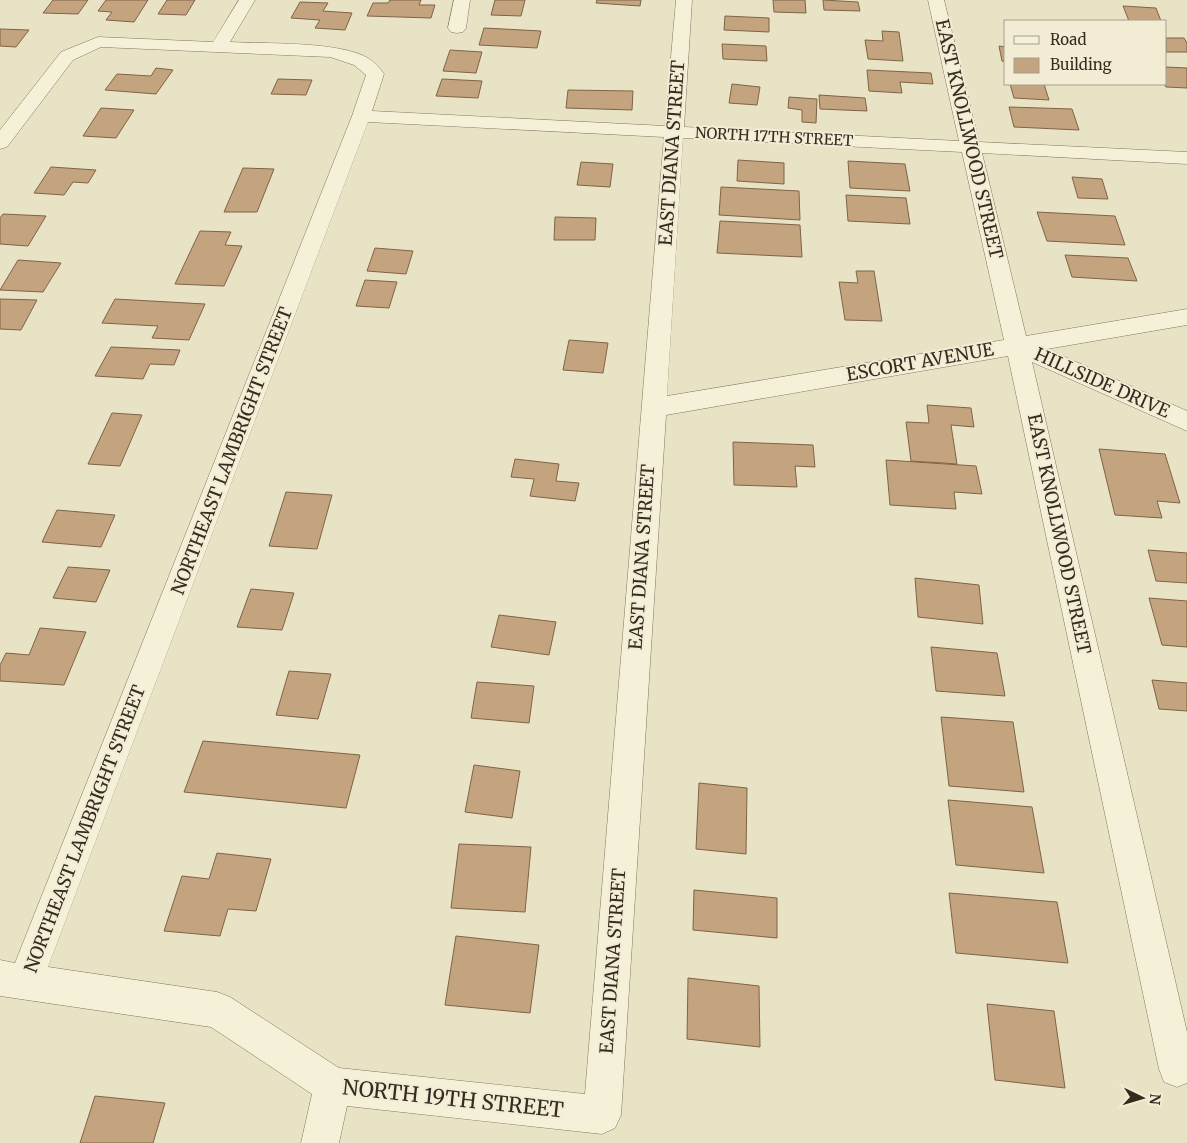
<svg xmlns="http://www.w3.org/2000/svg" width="1187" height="1143" font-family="Merriweather,serif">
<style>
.building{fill:#c4a37f;stroke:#7f6346}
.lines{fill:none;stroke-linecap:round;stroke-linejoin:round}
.minor-casing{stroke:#83755d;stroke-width:1}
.minor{fill:#f5f0d8;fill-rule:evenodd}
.labels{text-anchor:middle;stroke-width:4;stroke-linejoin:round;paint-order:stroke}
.far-street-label{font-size:15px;fill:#352c20;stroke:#f2ecd5}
.street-label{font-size:18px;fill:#352c20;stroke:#f2ecd5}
.near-street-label{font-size:21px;fill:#352c20;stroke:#f2ecd5}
</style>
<rect width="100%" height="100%" fill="#e9e3c6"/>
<g class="building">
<polygon points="53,0 88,0 78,14 43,13"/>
<polygon points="106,0 148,0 134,22 106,20 112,12 98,11"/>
<polygon points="167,0 195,0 186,15 158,14"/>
<polygon points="390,0 421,0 419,5 435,5 431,18 367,16 373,3 388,3"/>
<polygon points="495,0 525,0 521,16 491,15"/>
<polygon points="597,0 641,0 640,6 596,3"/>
<polygon points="773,0 805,0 806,13 774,12"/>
<polygon points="823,0 858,2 860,11 824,10"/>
<polygon points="300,2 328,3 323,11 352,13 345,30 315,28 320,20 291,18"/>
<polygon points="1123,6 1156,8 1161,21 1129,21"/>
<polygon points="725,16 769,18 769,32 724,30"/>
<polygon points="484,28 541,31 537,48 479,45"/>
<polygon points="0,29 29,30 16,47 0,46"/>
<polygon points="882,31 899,32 903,61 868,59 865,40 883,41"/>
<polygon points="1166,38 1184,38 1187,43 1187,52 1166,52"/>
<polygon points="722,44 766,46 767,61 723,59"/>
<polygon points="999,46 1006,47 1006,62 1002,61"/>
<polygon points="450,50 482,52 476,73 443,71"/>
<polygon points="1166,67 1187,68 1187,88 1166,87 1164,84"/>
<polygon points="156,68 173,70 156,94 105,90 117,74 151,76"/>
<polygon points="867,70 931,73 933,84 900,82 902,93 869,91"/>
<polygon points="278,79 312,80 306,95 271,94"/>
<polygon points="442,79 482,81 478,98 436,96"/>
<polygon points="732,84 760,87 757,105 729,103"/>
<polygon points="1010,84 1044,84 1049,100 1014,98"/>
<polygon points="568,90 633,91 632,110 566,108"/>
<polygon points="819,95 865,98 867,111 820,109"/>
<polygon points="789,97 817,99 816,123 802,122 802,110 788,108"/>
<polygon points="1009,107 1072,109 1079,130 1014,127"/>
<polygon points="101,108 134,110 116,138 83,136"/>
<polygon points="738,160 784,163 784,184 737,181"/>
<polygon points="848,161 905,164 910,191 850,188"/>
<polygon points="581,162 613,164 610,187 577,185"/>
<polygon points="51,167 96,170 88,183 73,182 64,195 34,193"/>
<polygon points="243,168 274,169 257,212 224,212"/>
<polygon points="1072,177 1102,179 1108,199 1078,198"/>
<polygon points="721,187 799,191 800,220 719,215"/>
<polygon points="846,195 906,198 910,224 848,221"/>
<polygon points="1037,212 1115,216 1125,245 1047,241"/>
<polygon points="3,214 46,216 28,246 0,244 0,218"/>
<polygon points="555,217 596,218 595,240 554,240"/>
<polygon points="720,221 800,225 802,257 717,253"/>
<polygon points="200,231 231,232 225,245 242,246 224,286 175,284"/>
<polygon points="375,248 413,251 406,274 367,271"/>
<polygon points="1065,255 1128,258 1137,281 1072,277"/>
<polygon points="18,260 61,263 43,292 0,290"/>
<polygon points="856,271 874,271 882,321 845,320 839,282 858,283"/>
<polygon points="365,280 397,282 389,308 356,306"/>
<polygon points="0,299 37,300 21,330 0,329"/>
<polygon points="115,299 205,304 189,340 152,338 158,326 102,323"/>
<polygon points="569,340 608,343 603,373 563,370"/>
<polygon points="111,347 180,350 174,365 150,364 143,379 95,376"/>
<polygon points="927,405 971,408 974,427 951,425 957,464 911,461 906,422 929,423"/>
<polygon points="112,413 142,415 120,466 88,464"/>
<polygon points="733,442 813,445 815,467 795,466 797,487 734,485"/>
<polygon points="1099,449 1165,454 1180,503 1157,501 1162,518 1115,515"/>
<polygon points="515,459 559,464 556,481 579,483 575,501 530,496 534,479 511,477"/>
<polygon points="886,460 976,466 982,494 954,492 956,509 890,505"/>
<polygon points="286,492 332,495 317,549 269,546"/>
<polygon points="57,510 115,515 101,547 42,542"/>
<polygon points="1148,550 1187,553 1187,583 1156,581"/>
<polygon points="68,567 110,570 96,602 53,598"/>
<polygon points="915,578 979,585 983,624 918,617"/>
<polygon points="251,589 294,593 282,630 237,627"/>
<polygon points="1149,598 1187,601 1187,647 1162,645"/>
<polygon points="499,615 556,622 549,655 491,647"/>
<polygon points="40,628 86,632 64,685 0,681 0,665 6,653 29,655"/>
<polygon points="931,647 997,653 1005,696 936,691"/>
<polygon points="289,671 331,674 318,719 276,715"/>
<polygon points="1152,680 1187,683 1187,711 1159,709"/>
<polygon points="477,682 534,686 529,723 471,718"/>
<polygon points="941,717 1013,722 1024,792 949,786"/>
<polygon points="203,741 360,755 346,808 184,792"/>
<polygon points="474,765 520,771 512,818 465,812"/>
<polygon points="699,783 747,788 746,854 696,849"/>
<polygon points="948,800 1032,807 1044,873 956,865"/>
<polygon points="459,844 531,847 525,912 451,908"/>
<polygon points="217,853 271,859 256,911 228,909 220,936 164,931 182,876 209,879"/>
<polygon points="694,890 777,898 777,938 693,930"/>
<polygon points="949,893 1057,902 1068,963 956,953"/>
<polygon points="456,936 539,945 530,1013 445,1005"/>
<polygon points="688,978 759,986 760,1047 687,1039"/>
<polygon points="987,1004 1054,1011 1065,1088 995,1080"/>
<polygon points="95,1096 165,1103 153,1143 80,1143"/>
</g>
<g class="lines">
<defs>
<g id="minor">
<path d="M239,0H255L230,42C266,44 338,41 368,58C374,62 380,68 384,74L372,111L665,126L676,0H692L684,127L959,141L928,0H944L979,142L1187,152V164L982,153L1026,336L1187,309V325L1047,349L1187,411V431L1032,362L1187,1032V1083L1177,1087L1164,1082L1159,1069L1008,356L666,415L621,1115L615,1128L602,1134L347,1106L339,1143H301L312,1094L211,1027L0,996V960L15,963L352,116L366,75L354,65L330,57L101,47L73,60L7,147L0,149V130L61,52L98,37L213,42ZM368,122L664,137L585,1094L339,1068L230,997L217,992L48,967ZM683,138L962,152L1004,340L667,396Z"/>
<polygon points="454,0 470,0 466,28 463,32 457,33 451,32 448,28"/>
</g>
</defs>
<use href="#minor" class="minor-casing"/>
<use href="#minor" class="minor"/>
</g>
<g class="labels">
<g class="far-street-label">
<text transform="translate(774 137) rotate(3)" y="5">NORTH 17TH STREET</text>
</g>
<g class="street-label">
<text transform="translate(969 139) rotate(77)" y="6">EAST KNOLLWOOD STREET</text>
<text transform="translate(672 153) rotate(-86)" y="6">EAST DIANA STREET</text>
<text transform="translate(920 362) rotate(-10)" y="6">ESCORT AVENUE</text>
<text transform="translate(1102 383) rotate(24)" y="6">HILLSIDE DRIVE</text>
<text transform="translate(232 451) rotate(-69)" y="6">NORTHEAST LAMBRIGHT STREET</text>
<text transform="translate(1059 534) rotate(78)" y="6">EAST KNOLLWOOD STREET</text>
<text transform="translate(642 557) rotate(-86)" y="6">EAST DIANA STREET</text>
<text transform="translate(85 829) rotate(-69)" y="6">NORTHEAST LAMBRIGHT STREET</text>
<text transform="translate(613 961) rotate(-86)" y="6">EAST DIANA STREET</text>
</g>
<g class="near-street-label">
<text transform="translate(453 1099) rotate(6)" y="7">NORTH 19TH STREET</text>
</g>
</g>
<rect x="1004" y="20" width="162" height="65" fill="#f2ecd5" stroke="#a69f8d"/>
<rect x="1014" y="36" width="25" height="8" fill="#f5f0d8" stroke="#a69f8d"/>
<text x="1050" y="45" font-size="15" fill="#352c20">Road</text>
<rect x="1014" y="58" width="25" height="15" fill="#c4a37f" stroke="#a69f8d"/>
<text x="1050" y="70" font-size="15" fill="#352c20">Building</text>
<g transform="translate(1142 1098) rotate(95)" stroke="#f2ecd5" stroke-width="4" paint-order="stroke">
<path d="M0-4L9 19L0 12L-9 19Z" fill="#352c20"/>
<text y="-8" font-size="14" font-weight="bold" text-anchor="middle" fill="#352c20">N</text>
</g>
</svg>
